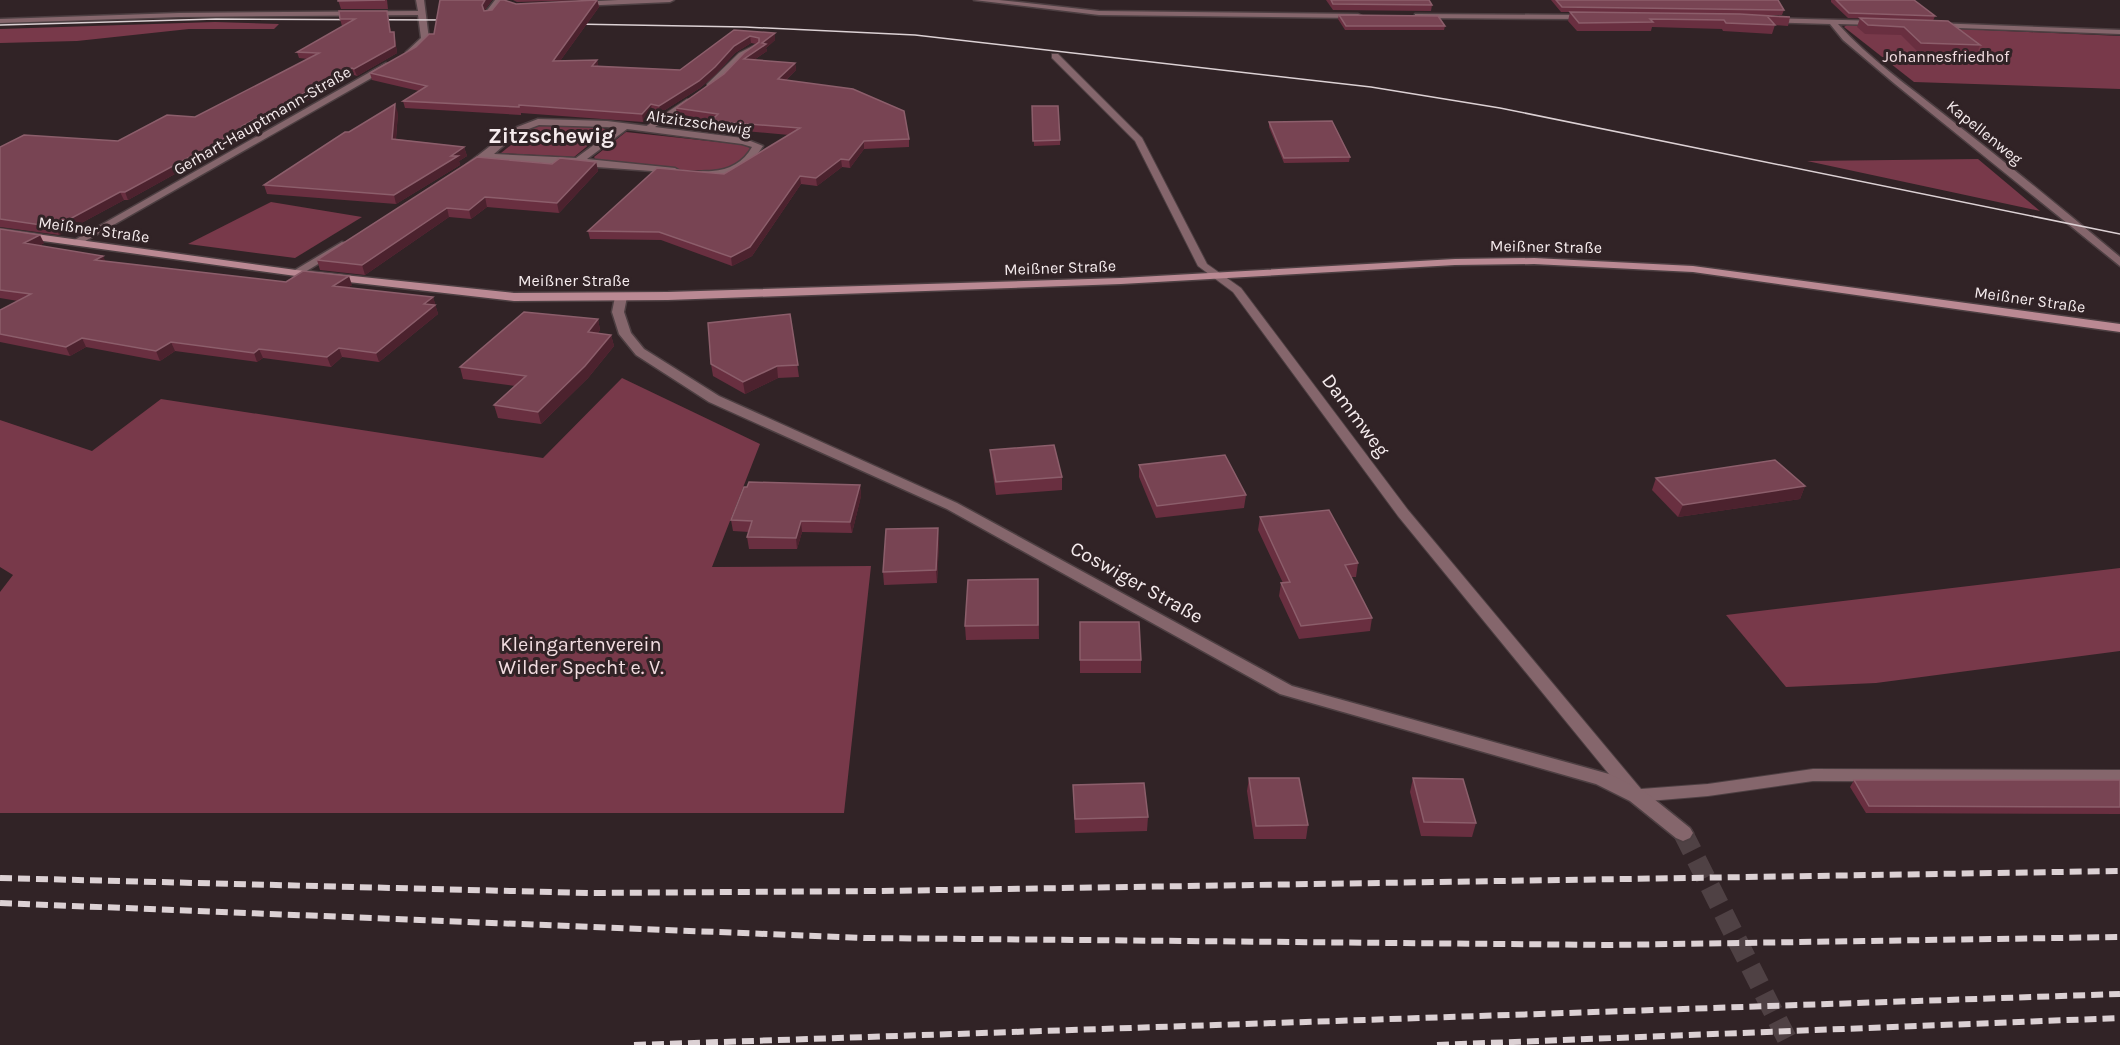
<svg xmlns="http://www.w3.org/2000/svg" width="2120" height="1045" font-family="Karla,sans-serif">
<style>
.green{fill:#78394a}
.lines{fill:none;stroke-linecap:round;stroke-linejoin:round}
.street-tunnel{stroke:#4f4144;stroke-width:20;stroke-dasharray:20 10;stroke-linecap:butt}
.lane-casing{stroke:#4d3f42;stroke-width:2}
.street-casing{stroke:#4d3f42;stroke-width:3}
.secondary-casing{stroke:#4d3f42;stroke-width:3}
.lane{fill:#85666c;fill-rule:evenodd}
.street{fill:#85666c;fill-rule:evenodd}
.secondary{fill:#ba8993;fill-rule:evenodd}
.tram{stroke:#dcd1d4;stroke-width:1.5}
.rail{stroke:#dcd1d4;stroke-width:6;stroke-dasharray:12 6;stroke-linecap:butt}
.wall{fill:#692f40}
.shaded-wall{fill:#4c222e}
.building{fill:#784453;stroke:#8c5e6b;stroke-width:1.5}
.labels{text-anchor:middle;stroke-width:6;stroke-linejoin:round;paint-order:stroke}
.far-park-label{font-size:16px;fill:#f2dde1;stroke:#312326}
.far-street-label{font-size:16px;fill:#f6ecee;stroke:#312326}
.street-label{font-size:20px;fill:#f6ecee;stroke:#312326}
.park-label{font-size:20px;fill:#f2dde1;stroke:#312326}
.far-district-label{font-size:22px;font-weight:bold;fill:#f6ecee;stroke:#312326}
</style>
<rect width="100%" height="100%" fill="#312326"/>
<g class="green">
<polygon points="215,22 279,24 274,29 189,29 77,41 0,43 0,29"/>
<polygon points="1848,24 2120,36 2120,89 1914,82 1844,27"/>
<polygon points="545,124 598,126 607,130 574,157 501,153 535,126"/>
<path d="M626,132L746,145L752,150C744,158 736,165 725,168C697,176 628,163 596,160L594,157Z"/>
<polygon points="1978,159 2040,211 1807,161"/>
<polygon points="271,202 362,217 295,258 188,244"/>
<polygon points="622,378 760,444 712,567 871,566 844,813 0,813 0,592 13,575 0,567 0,420 92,451 161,399 543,458"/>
<polygon points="2120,568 2120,651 1876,683 1786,687 1726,615"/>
</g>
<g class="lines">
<polyline class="street-tunnel" points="1683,833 1790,1045"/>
<defs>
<g id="lane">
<polygon points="755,45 759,47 758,49 744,56 713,88 707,88 707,84 739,53"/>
<polygon points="1052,54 1058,54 1142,138 1207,264 1241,288 1408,510 1641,789 1708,784 1813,769 2120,770 2120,782 1813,781 1708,796 1637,802 1631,801 1398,516 1233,292 1198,266 1135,141 1052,58"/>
<polygon points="687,99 694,101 649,131 642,129"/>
</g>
<g id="street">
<polygon points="416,0 424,0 429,39 410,54 406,52 421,38 418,15 179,17 0,23 0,19 179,13 418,11"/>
<polygon points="495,0 503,0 492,15 486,15 485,13"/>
<polygon points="618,0 674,0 670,2 578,6 574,4 578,2"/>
<polygon points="974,0 999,0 1099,11 1358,14 1362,16 1358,18 1099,15"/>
<polygon points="1418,14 1589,15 1593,17 1589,19 1415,18 1415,14"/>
<path d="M1769,18L1880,21L1881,23L1877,25L1838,24C1869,59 1910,87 1946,116C2005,162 2063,209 2120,257V266L1895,84L1843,40L1830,24L1766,22L1765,20Z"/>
<polygon points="1934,23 2120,30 2120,34 1931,27 1930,25"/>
<polygon points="386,63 390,66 389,68 80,244 76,245 71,242"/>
<path d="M538,119L607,121L743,138L763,146C752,165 715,190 694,174C700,170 705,172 712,171C729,170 744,162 752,147L742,144L627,129L587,159L675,168L680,171L679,173L487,159L471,170L462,168L512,129ZM539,125L607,127L617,128L576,158L494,154L518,133Z"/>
<polygon points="342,242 346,243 346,247 300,275 292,275 290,273"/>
<polygon points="621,293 627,297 624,312 631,333 644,349 719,396 957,503 1292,686 1609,774 1644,791 1690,828 1693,833 1690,838 1683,841 1676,838 1630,801 1596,784 1280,694 947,509 709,402 636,355 619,334 612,312 615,297"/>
</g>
<polygon id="secondary" points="0,229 296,270 514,293 668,292 1121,278 1455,259 1534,258 1693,266 2120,324 2120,332 1693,272 1534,264 1455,265 1121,284 668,300 514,301 296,276 0,235"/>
</defs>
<use href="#lane" class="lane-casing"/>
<use href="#street" class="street-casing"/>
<use href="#secondary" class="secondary-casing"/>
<use href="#lane" class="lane"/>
<use href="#street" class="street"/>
<use href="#secondary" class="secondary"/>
<g class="tram">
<polyline points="572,24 745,27 915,35 1371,87 1500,108 2120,234"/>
<polyline points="0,25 216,19 452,20"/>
</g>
<g class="rail">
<polyline points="0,878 590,893 880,891 2120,871"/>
<polyline points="0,903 865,938 1611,945 2120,937"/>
<polyline points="634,1045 2120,994"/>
<polyline points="1437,1045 2120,1018"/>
</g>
</g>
<g class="wall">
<polygon points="338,0 387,0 388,9 341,9"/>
<polygon points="440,0 492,0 484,11 492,10 516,4 597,0 599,7 560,61 597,60 598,66 680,70 734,30 775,40 766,48 767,51 754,60 795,63 796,70 786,80 909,139 909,147 864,149 850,168 842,167 817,186 801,184 752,256 732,266 661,240 590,239 588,231 724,174 789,135 712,128 711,121 677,116 676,108 724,74 756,44 751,43 735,53 716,74 700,88 660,113 652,112 643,122 521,113 521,115 405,108 403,101 419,91 372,80 370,73 416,47 434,34"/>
<polygon points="513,0 586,0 517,2"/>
<polygon points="1326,0 1429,0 1432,5 1431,11 1333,10"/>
<polygon points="1551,0 1778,0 1784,10 1782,15 1760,15 1790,17 1788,26 1775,25 1772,34 1723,31 1722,29 1652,27 1651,31 1577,31 1568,21 1570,12 1561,12"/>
<polygon points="1831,0 1914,0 1935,16 1933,21 1848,18 1831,2"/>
<polygon points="387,11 391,32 395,39 397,53 357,76 354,75 247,133 247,134 128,200 124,200 59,235 0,227 0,228 0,147 118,141 195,117 308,59 299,58 297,52 344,26 342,26 340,19"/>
<polygon points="1339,15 1445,26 1444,30 1345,30 1338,19"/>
<polygon points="1860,18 1948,21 1980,45 1977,54 1918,52 1901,35 1865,34 1857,27"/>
<polygon points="1032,106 1060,140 1060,145 1034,146"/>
<polygon points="398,113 396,139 464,147 467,156 459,161 460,165 396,204 267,194 264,185 349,132"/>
<polygon points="1269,122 1350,157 1349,162 1284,163 1269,127"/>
<polygon points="596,162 598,171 559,213 487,207 471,219 449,217 365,275 320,270 317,260 552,164"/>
<polygon points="0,229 44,243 39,246 105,261 286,282 352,285 347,288 433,297 438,314 379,362 342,357 331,367 263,358 257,362 175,351 160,361 86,347 70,356 0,342 0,310 18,301 0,298"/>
<polygon points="790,314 799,377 778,378 745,394 713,376 711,364"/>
<polygon points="598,319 600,330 598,333 611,335 614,346 588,378 541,424 498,418 494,405 515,386 463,379 460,367"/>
<polygon points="990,450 1062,477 1062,490 996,495 991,462"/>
<polygon points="1139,465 1246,495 1244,508 1156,518 1139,477"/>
<polygon points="1656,478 1805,486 1800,499 1678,517 1652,490"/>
<polygon points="860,485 861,496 852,533 802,532 797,549 749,549 747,537 749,532 733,531 731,520"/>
<polygon points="1260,517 1358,563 1356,577 1351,577 1372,618 1370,631 1299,639 1279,596 1281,583 1283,583 1258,530"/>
<polygon points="939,541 937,583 884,585 883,572"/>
<polygon points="1038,579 1039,639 966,640 965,626"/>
<polygon points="1080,622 1141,660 1141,673 1080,673"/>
<polygon points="1249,778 1308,825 1306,839 1254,839 1247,791"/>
<polygon points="1413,778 1476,823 1472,837 1421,836 1410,792"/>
<polygon points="1854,780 2120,780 2120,814 1866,813 1850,787"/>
<polygon points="1073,785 1148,817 1147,831 1075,833"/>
</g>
<g class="shaded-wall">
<polygon points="485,0 492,0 483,12 482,5"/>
<polygon points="597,0 599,7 555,68 553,61"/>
<polygon points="394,32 397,53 357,76 354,69"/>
<polygon points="775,33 775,40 766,48 767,51 745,66 744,59"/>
<polygon points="750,36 751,43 735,53 716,74 700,88 660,113 659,106 734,46"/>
<polygon points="597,60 599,68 592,66"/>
<polygon points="795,63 796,70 779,86 778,79"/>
<polygon points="352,68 354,75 247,133 247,134 128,200 125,192 242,126"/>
<polygon points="395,104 398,113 395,148 392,139"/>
<polygon points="651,104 652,112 643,122 642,114"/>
<polygon points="864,141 864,149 850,168 849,160"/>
<polygon points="464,147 467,156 459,161 460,165 396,204 394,195"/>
<polygon points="841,159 842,167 817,186 816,178"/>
<polygon points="596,162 598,171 559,213 557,203"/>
<polygon points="800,176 801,184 752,256 732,266 731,257"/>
<polygon points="120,192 124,200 59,235 55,227"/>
<polygon points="485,197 487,207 471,219 469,210"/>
<polygon points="447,208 449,217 365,275 362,265"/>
<polygon points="40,235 44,243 28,252 24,243"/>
<polygon points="103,256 107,264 95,260"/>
<polygon points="349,276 352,285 336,295 333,286"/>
<polygon points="433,297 438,314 379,362 376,353 424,304"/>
<polygon points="598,319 600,330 590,343 588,332"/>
<polygon points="611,335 614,346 588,378 541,424 538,412"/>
<polygon points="82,338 86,347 70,356 66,347"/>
<polygon points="171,342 175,351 160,361 156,351"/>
<polygon points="339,348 342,357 331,367 327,357"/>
<polygon points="259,349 263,358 257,362 254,353"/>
<polygon points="777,366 778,378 745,394 743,382"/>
<polygon points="860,485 861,496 852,533 850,522"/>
<polygon points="1805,486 1800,499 1678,517 1683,505"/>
<polygon points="801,521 802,532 797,549 796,538"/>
<polygon points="938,528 939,541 937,583 936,570"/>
</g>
<g class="building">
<polygon points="338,0 385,0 338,1"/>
<polygon points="440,0 485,0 482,5 484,11 492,10 500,0 504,0 516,4 597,0 553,61 597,60 592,66 680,70 734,30 775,33 762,43 766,44 744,59 795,63 778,79 853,89 904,111 909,139 864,141 849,160 841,159 816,178 800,176 750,247 731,257 659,232 588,231 657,168 724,174 800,128 711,121 718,114 676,108 724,74 744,53 759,42 759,38 750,36 734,46 715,67 699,81 659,106 651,104 642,114 519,105 519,107 403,101 427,86 370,73 416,47 429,34 434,34"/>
<polygon points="1331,0 1429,0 1432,5 1333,4"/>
<polygon points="1556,0 1778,0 1784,10 1562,7"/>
<polygon points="1836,0 1914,0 1935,16 1849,13"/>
<polygon points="339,11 387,11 390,32 394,32 395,46 354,69 352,68 242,126 245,127 125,192 120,192 55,227 0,219 0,147 24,135 118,141 167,115 195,117 319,53 297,52 355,19 340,19"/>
<polygon points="1570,12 1740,14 1790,17 1767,16 1775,25 1726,23 1724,20 1650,19 1653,22 1579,23"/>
<polygon points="1339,15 1438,16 1445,26 1346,26"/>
<polygon points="1860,18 1948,21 1980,45 1921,43 1904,27 1868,25"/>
<polygon points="395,104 392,139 464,147 451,156 458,156 394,195 264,185 345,132 349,132"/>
<polygon points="1032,106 1058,106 1060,140 1033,141"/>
<polygon points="1332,121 1350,157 1284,158 1269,122"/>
<polygon points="477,157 552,164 560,158 596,162 557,203 485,197 469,210 447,208 362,265 317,260"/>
<polygon points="0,229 40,235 24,243 103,256 95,260 286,282 303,271 349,276 333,286 433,297 424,304 435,305 376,353 339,348 327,357 259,349 254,353 171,342 156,351 82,338 66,347 0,334 0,310 31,294 0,290"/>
<polygon points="524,312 598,319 588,332 611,335 585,366 538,412 494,405 526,376 460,367"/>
<polygon points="790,314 798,365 777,366 743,382 711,364 708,323"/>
<polygon points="1054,445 1062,477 996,482 990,450"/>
<polygon points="1225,455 1246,495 1157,506 1139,465"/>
<polygon points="1775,460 1805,486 1683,505 1656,478"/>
<polygon points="749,482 860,485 850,522 801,521 796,538 747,537 752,521 731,520 744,487 747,487"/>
<polygon points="1329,510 1358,563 1345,565 1372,618 1301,626 1281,583 1290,582 1260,517"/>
<polygon points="938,528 936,570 883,572 886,529"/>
<polygon points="1038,579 1038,625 965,626 968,580"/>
<polygon points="1080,622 1139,622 1141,660 1080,660"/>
<polygon points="1249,778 1299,778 1308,825 1256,826"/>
<polygon points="1413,778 1463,779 1476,823 1424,822"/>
<polygon points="1854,780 2120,780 2120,807 1869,806"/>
<polygon points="1144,783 1148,817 1075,819 1073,785"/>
</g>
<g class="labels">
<g class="far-park-label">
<text x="1946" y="62">Johannesfriedhof</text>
</g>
<g class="far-street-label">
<text transform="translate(262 120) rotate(-30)" y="6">Gerhart-Hauptmann-Straße</text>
<text transform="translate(699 122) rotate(8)" y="6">Altzitzschewig</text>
<text transform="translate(1985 132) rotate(39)" y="6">Kapellenweg</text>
<text transform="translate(94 229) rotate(8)" y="6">Meißner Straße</text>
<text transform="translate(1546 246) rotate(1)" y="6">Meißner Straße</text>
<text transform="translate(1060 267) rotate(-2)" y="6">Meißner Straße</text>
<text x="574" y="286">Meißner Straße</text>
<text transform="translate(2030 299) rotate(8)" y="6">Meißner Straße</text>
</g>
<g class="street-label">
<text transform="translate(1356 415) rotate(53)" y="7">Dammweg</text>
<text transform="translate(1137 582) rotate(29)" y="7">Coswiger Straße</text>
</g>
<g class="park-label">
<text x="581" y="651">Kleingartenverein<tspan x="581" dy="23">Wilder Specht e. V.</tspan></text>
</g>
<g class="far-district-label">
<text x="551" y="143">Zitzschewig</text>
</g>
</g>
</svg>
